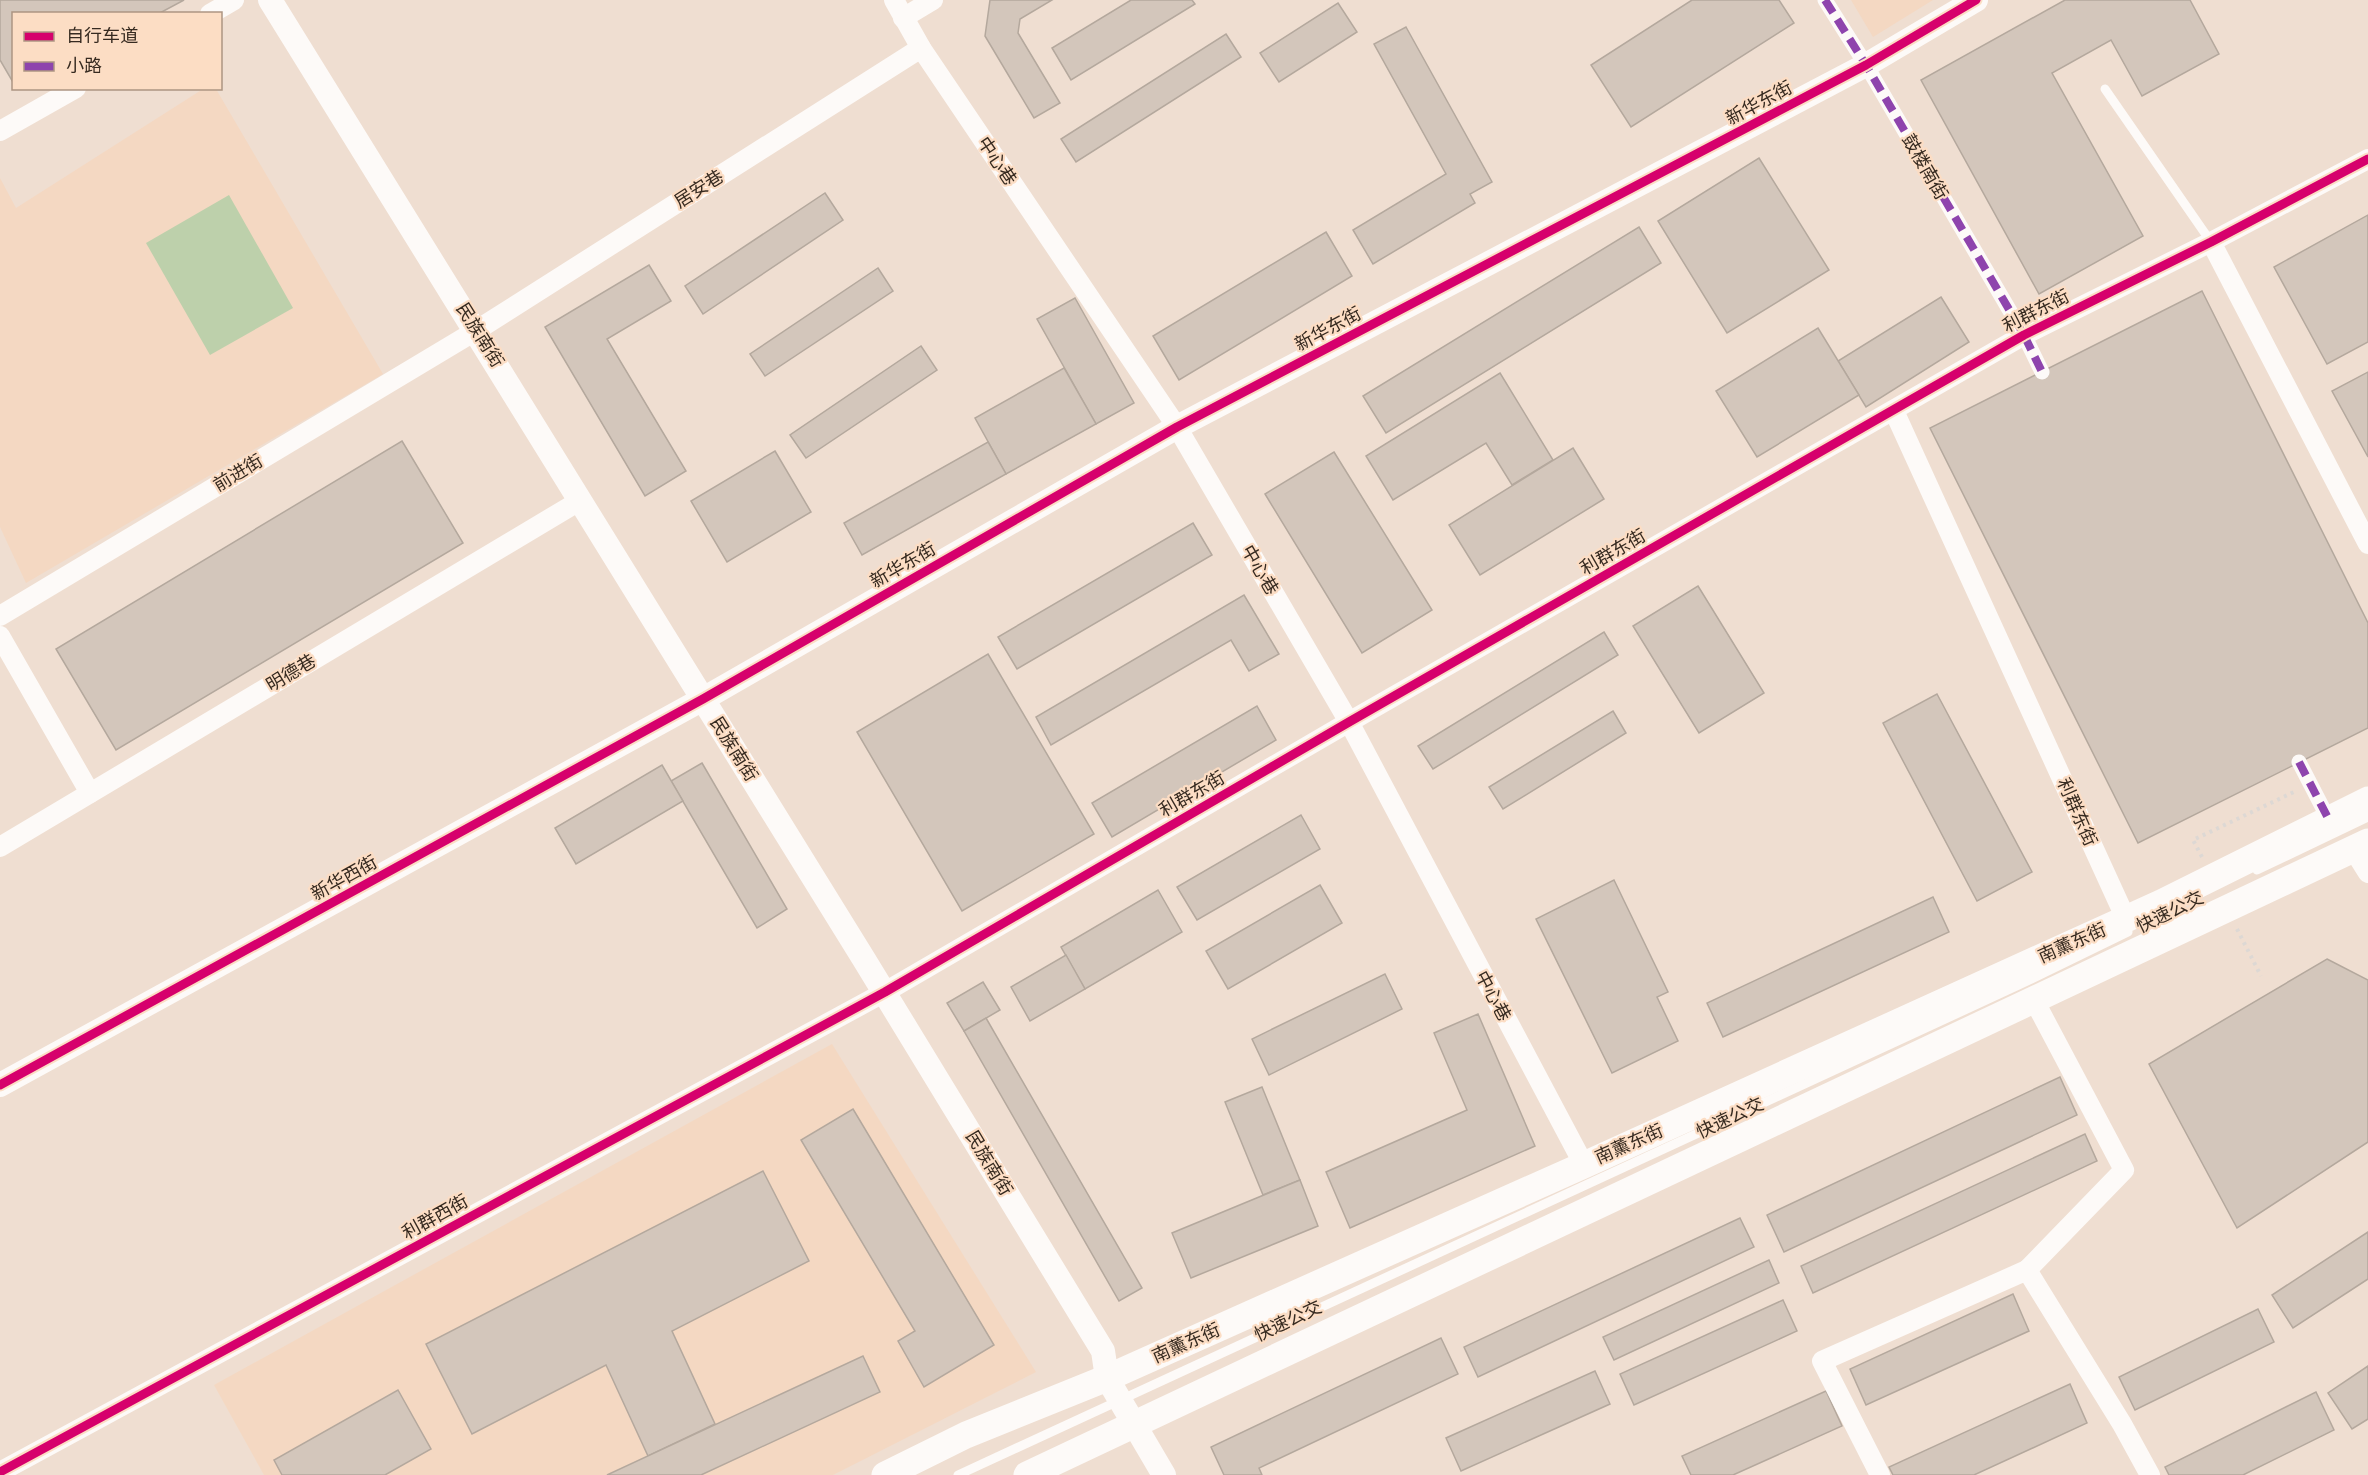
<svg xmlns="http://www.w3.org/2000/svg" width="2368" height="1475" font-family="'Archivo Narrow','Noto Sans SC',sans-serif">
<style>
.built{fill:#f4d8c2}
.green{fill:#bdd0ab}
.building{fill:#d3c6bb;stroke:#b4a89d;stroke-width:1.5}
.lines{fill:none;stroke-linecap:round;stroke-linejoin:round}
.path{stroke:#ddd8d4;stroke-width:4;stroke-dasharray:3 4.5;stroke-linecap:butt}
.service{stroke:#fdfaf8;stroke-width:9}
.pedestrian{stroke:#fdfaf8;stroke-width:15}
.minor{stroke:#fdfaf8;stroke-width:20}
.tertiary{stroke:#fdfaf8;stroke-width:24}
.secondary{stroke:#fdfaf8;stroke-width:27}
.quiet{stroke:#8e44ad;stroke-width:8;stroke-dasharray:15 8;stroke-linecap:butt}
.cycleway-casing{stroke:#fcddc4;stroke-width:13}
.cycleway{stroke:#d6006c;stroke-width:9}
.labels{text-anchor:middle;stroke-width:4.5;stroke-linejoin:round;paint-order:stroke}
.street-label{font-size:18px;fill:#362a20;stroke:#fcddc4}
</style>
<rect width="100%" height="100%" fill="#efded1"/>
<g class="built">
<polygon points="1851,0 1933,0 1873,37"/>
<polygon points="203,89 216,89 383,374 26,583 0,527 0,178 16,208"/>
<polygon points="832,1044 1036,1372 833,1475 264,1475 214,1385"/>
</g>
<polygon class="green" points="229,195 293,308 210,355 146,243"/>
<g class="building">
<polygon points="0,0 184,0 158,14 14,14 14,84 0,60"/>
<polygon points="990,0 1052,0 1020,19 1018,33 1060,103 1034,118 985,36"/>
<polygon points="1131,0 1192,0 1195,4 1071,80 1052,48"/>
<polygon points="1692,0 1779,0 1794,23 1631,127 1591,65"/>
<polygon points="2065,0 2190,0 2219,54 2142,96 2111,40 2052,73 2143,236 2039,294 1921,80"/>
<polygon points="1338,3 1357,32 1279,82 1260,53"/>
<polygon points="1406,27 1492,182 1470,194 1475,203 1373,264 1353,230 1446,174 1374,44"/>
<polygon points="1226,34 1241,57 1076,162 1061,139"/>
<polygon points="1759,158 1829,270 1727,333 1658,221"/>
<polygon points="825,193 843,220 703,314 685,286"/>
<polygon points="2368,215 2368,342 2327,364 2274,267"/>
<polygon points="1639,227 1661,263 1386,433 1363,396"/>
<polygon points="1326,232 1352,276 1179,380 1153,336"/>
<polygon points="649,265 671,301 607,339 686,471 645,496 545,327"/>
<polygon points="878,268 893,291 765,376 750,354"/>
<polygon points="2202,291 2368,623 2368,728 2138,843 1930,428"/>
<polygon points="1941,297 1969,342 1866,407 1838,361"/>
<polygon points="1075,298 1134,403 1096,424 1037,319"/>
<polygon points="1818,328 1859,395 1757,457 1716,391"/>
<polygon points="921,346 937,370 806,458 790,435"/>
<polygon points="1064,368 1096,424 1006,474 975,418"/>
<polygon points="2368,372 2368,457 2332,391"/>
<polygon points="1500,373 1553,460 1512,485 1486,443 1393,500 1366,456"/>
<polygon points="402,441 463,543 116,750 56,649"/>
<polygon points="988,442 1006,474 862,555 844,523"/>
<polygon points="1573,448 1604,499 1480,575 1449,525"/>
<polygon points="775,451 811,512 727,562 691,501"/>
<polygon points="1334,452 1432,610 1362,653 1265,494"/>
<polygon points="1193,523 1212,555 1017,669 998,637"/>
<polygon points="1698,586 1764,693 1699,733 1633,626"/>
<polygon points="1244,595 1279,654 1249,671 1231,640 1051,745 1036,717"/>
<polygon points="1604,632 1618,655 1433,769 1418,746"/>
<polygon points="988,654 1094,834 962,911 857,732"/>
<polygon points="1937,694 2032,872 1977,901 1883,723"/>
<polygon points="1257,706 1276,740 1112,837 1092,803"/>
<polygon points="1613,711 1626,733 1503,809 1489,787"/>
<polygon points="702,763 787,909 757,928 671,781"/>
<polygon points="662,765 683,801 576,864 555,828"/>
<polygon points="1301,815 1320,849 1197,920 1177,887"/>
<polygon points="1614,880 1668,992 1657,997 1678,1041 1612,1073 1536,919"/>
<polygon points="1320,885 1342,923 1228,989 1206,951"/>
<polygon points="1158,890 1182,932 1085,989 1061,947"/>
<polygon points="1933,897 1949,932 1723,1037 1707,1003"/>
<polygon points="1066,955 1085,989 1030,1021 1011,987"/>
<polygon points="2327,959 2368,980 2368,1142 2237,1228 2149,1064"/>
<polygon points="1385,974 1402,1009 1269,1075 1252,1039"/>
<polygon points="983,982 1000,1010 964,1031 947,1003"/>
<polygon points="1478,1014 1535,1146 1350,1228 1326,1172 1467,1110 1434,1033"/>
<polygon points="986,1018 1142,1288 1119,1301 964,1031"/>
<polygon points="2060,1077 2077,1115 1784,1252 1767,1215"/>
<polygon points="1262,1087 1300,1180 1263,1195 1225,1102"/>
<polygon points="853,1109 994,1345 924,1387 898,1341 915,1331 801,1140"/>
<polygon points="2085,1134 2097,1161 1813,1293 1801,1266"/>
<polygon points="763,1171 809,1261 672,1331 715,1424 648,1456 606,1365 472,1434 426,1344"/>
<polygon points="1300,1180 1318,1226 1191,1278 1172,1233"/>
<polygon points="1740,1218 1754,1247 1478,1377 1464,1347"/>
<polygon points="2368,1232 2368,1279 2293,1328 2272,1295"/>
<polygon points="1769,1260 1779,1283 1614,1360 1603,1337"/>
<polygon points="2013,1294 2029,1331 1866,1405 1850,1369"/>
<polygon points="1783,1300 1797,1331 1634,1405 1620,1374"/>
<polygon points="2258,1309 2274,1342 2135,1410 2119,1377"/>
<polygon points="1441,1338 1458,1374 1259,1468 1262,1475 1224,1475 1211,1447"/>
<polygon points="863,1356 880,1392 701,1475 607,1475"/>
<polygon points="2368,1366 2368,1419 2352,1429 2328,1393"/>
<polygon points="1595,1371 1610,1404 1461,1471 1446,1438"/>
<polygon points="2070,1384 2087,1423 1974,1475 1893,1475 1889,1467"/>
<polygon points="398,1390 431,1449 385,1475 282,1475 274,1460"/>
<polygon points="1826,1391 1842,1426 1733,1475 1691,1475 1682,1456"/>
<polygon points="2316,1392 2334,1430 2243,1475 2169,1475 2165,1467"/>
</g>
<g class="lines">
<g class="path">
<polyline points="2202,857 2193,840 2296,791"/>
<polyline points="2237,929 2261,976"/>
</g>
<g class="service">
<polyline points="2105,89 2211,242"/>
<polyline points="2257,870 2368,817"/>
<polyline points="958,1475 2021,984 2128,932"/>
</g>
<g class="pedestrian">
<polyline points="1825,0 1866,65 2024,335 2042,372"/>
<polyline points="2299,762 2328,818"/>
</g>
<g class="minor">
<polyline points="894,0 921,48 1177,427 1349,722 1584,1165"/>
<polyline points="210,14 234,0"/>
<polyline points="903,18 933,0"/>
<polyline points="0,131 76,88"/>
<polyline points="2211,242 2368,544"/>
<polyline points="1894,411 2126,919"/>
<polyline points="0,616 477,330 921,48"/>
<polyline points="0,636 90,793"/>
<polyline points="0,847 581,500"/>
<polyline points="2353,849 2368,873"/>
<polyline points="2027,1270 2124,1170 2034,1000"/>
<polyline points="0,1472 885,992 1349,722 2024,335 2211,242 2368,159"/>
<polyline points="1880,1475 1822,1361 2027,1270 2122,1424 2150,1475"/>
</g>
<g class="tertiary">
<path d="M270,0C551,448 828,899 1103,1351L1107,1378L1164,1475"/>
<polyline points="0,1085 703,699 1177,427 1866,65 1976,0"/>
</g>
<g class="secondary">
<polyline points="885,1475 966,1435 1107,1378 1584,1165 2161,903 2368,800"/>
<polyline points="1027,1475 2368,842"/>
</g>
<g class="quiet">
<polyline points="1825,0 1866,65 2024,335 2042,372"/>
<polyline points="2299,762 2328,818"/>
</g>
<defs>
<g id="cycleway">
<polyline points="0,1085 703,699 1177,427 1866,65 1976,0"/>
<polyline points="0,1472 885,992 1349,722 2024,335 2211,242 2368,159"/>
</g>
</defs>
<use href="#cycleway" class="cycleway-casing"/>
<use href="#cycleway" class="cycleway"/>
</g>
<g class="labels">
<g class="street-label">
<text transform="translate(1759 103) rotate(-28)" y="6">新华东街</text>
<text transform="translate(997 161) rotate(56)" y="6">中心巷</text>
<text transform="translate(1925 167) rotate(60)" y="6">鼓楼南街</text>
<text transform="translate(699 189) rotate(-32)" y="6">居安巷</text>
<text transform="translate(2036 311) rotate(-27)" y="6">利群东街</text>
<text transform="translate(1328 329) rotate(-28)" y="6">新华东街</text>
<text transform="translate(480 335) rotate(58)" y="6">民族南街</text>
<text transform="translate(238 473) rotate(-31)" y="6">前进街</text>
<text transform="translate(1613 552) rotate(-30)" y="6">利群东街</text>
<text transform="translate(903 565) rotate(-30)" y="6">新华东街</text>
<text transform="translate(1260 570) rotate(60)" y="6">中心巷</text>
<text transform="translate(291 673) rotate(-31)" y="6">明德巷</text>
<text transform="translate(734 749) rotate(58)" y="6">民族南街</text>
<text transform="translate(1192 794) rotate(-30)" y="6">利群东街</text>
<text transform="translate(2077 812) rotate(66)" y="6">利群东街</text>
<text transform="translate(344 878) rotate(-29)" y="6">新华西街</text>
<text transform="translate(2170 912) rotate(-26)" y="6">快速公交</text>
<text transform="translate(2072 943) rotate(-24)" y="6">南薰东街</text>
<text transform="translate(1493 996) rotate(62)" y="6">中心巷</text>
<text transform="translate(1730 1118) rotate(-25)" y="6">快速公交</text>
<text transform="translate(1629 1144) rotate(-24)" y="6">南薰东街</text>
<text transform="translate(989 1163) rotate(59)" y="6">民族南街</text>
<text transform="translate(435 1217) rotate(-29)" y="6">利群西街</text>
<text transform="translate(1288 1321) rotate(-25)" y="6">快速公交</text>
<text transform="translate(1186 1343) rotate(-24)" y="6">南薰东街</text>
</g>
</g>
<rect x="12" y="12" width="210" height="78" fill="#fcddc4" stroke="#ad9582" stroke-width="1.5"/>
<rect x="24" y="32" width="30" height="9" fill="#d6006c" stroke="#ad9582" stroke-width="1.5"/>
<text x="66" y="42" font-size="18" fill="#362a20">自行车道</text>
<rect x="24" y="62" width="30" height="9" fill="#8e44ad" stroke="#ad9582" stroke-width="1.5"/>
<text x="66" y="72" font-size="18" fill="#362a20">小路</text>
</svg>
